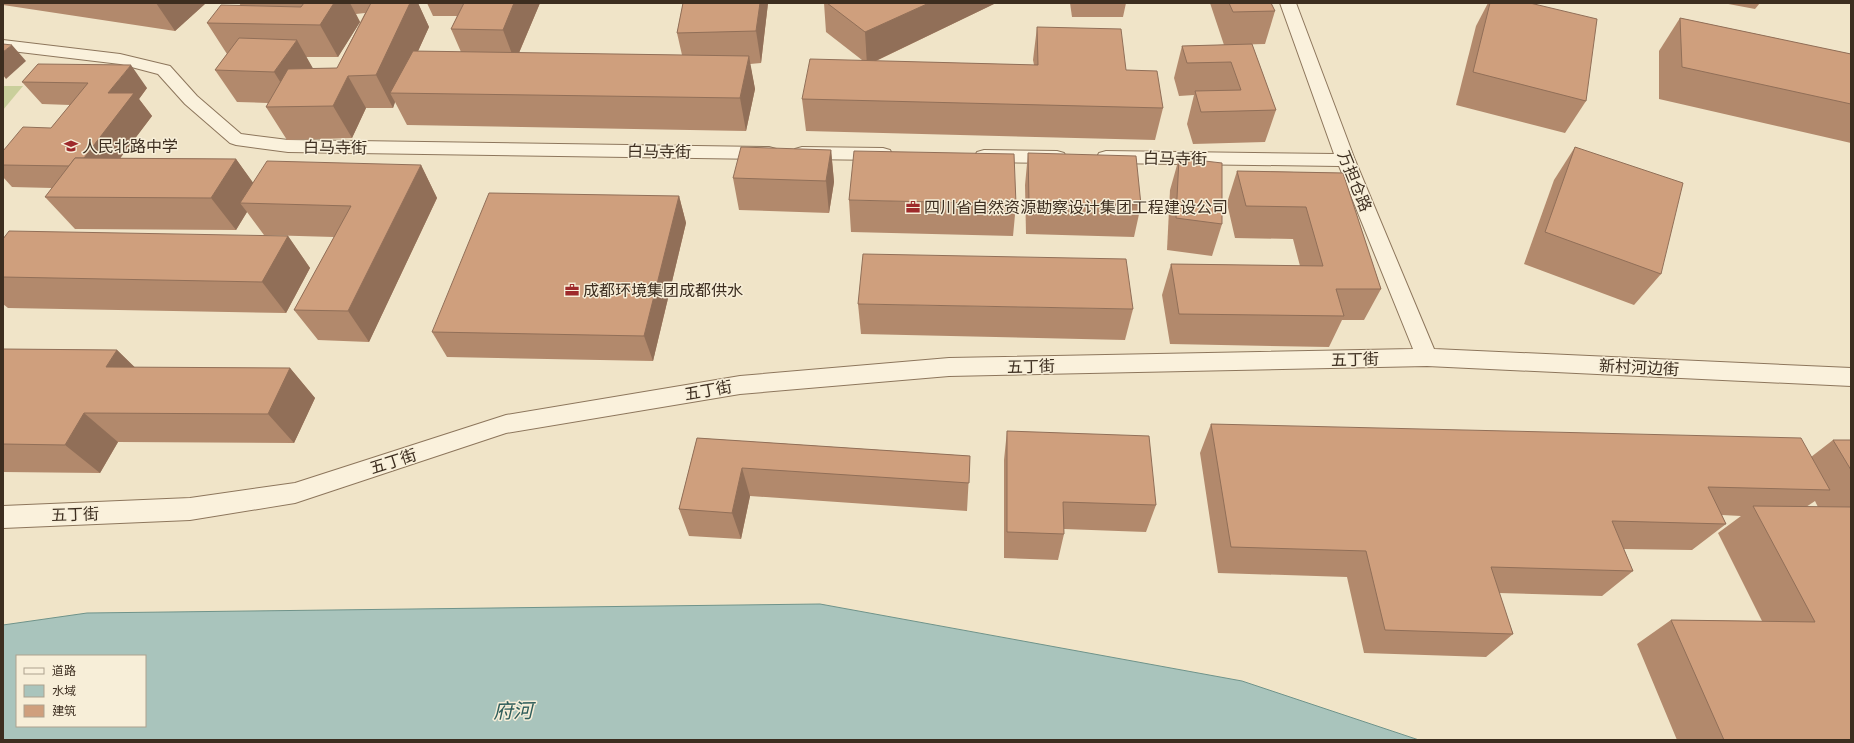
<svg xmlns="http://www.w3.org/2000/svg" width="1854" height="743" font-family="Spectral,'Noto Sans SC',serif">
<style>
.green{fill:#c9cf9b}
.water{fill:#a9c4bc;stroke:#6f938a;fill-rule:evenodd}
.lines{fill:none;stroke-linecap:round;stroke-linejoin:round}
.minor-casing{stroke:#8d765c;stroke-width:2}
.minor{fill:#faf1dc;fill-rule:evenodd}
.wall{fill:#b2896c;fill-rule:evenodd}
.shaded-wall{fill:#916f58}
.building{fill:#cf9f7d;stroke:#916f58}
.labels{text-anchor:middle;stroke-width:3;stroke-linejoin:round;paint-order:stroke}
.poi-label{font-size:16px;fill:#3d2e20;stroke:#f7eed8;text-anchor:start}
.street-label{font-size:16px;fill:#3d2e20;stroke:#f7eed8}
.near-water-label{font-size:20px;font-style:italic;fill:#2f5d5a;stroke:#f7eed8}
</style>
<rect width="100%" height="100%" fill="#f0e4c8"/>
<polygon class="green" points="3,86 23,86 3,110"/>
<path class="water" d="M820,604L1242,681L1419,740H3V625L87,613ZM17,656H145V726H17Z"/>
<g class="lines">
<defs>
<g id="minor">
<polygon points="1280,3 1296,3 1355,160 1434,349 1851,368 1851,386 1427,366 949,376 740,394 506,433 295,503 190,520 3,528 3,506 190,498 295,483 506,415 740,376 949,358 1413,349 1339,166 1106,163 1099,161 1097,157 1099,153 1106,151 1334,154"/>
<polygon points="3,40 120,54 170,66 197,96 241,134 288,140 769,147 776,149 778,153 776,157 769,159 288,152 236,145 230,143 185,104 158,74 120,64 3,50"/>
<polygon points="802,147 883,148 890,150 892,154 890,158 883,160 802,159 795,157 793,153 795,149"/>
<polygon points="984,150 1057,151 1064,153 1066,157 1064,161 1057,163 984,162 977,160 975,156 977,152"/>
</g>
</defs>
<use href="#minor" class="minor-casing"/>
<use href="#minor" class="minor"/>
</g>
<g class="wall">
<polygon points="3,3 206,3 175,31 3,5"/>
<path d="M239,3H418L429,27L418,51L461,52L451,29L457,16H433L427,3H540L519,53L682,55L677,33L683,3H774H768L761,63L750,64L755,89L746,131L407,125L395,102L393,108H366L352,138L287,140L266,107L268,103L237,102L215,70L227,54L207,23L241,6ZM365,13L337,68L313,69L306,57H338L360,22L356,14Z"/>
<polygon points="824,3 996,3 876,61 1034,65 1033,60 1037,27 1126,70 1163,108 1155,140 806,131 802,99 862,60 826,32"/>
<polygon points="1070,3 1126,3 1123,17 1072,17"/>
<polygon points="1210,3 1271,3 1275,11 1265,44 1224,45"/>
<polygon points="1488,3 1530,3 1586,101 1565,133 1456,105 1476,26"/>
<polygon points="1723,3 1760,3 1755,9"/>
<polygon points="1680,18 1851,54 1851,143 1659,99 1659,51"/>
<polygon points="1252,44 1276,110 1265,142 1193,144 1187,124 1194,95 1179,96 1174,78 1182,46"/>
<polygon points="38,64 147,88 139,99 152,116 120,158 236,159 253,183 421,165 437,198 369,342 318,340 294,310 334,237 264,235 247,212 236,230 75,229 45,197 52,188 12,187 3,177 3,151 51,128 70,105 42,104 22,82"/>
<polygon points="1575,147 1661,274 1634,305 1524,264 1554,180"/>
<polygon points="831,150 834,182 829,213 739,210 733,178"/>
<polygon points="1028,153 1141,205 1134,237 1026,234 1025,185"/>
<polygon points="1179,158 1222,224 1212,256 1167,250 1170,190"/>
<polygon points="1237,171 1343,173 1381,289 1364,320 1342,320 1329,347 1170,344 1162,295 1171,264 1300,266 1293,239 1235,238 1227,203"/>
<polygon points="679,196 686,223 653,361 447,357 432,332"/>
<polygon points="849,200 1016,204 1013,236 851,232"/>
<polygon points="288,236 310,268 286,313 8,308 3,304 3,239"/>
<polygon points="858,304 1133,309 1125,340 861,334"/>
<polygon points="3,349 117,350 135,368 290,368 315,398 294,443 118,442 100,473 3,472"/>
<path d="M1211,424L1811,457L1833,440H1851V740H1677L1637,644L1671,620L1762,621L1718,533L1741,516L1722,515L1726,524L1692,550L1624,549L1633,571L1602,596L1499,593L1513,634L1486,657L1364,653L1347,577L1218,573L1200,453ZM1815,501L1818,507H1806Z"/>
<polygon points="1007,431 1156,505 1146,532 1064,529 1064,534 1058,560 1004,558 1004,460"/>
<polygon points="697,438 970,456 967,511 750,496 741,539 689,536 679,509"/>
</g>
<g class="shaded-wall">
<polygon points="156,3 206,3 175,31"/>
<polygon points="334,3 350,3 360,22 338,57 320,25"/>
<polygon points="410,3 418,3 429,27 399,93 390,93 395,102 393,108 376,75"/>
<polygon points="514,3 540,3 515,62 503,30"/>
<polygon points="760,3 768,3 761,63 756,31"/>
<polygon points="929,3 996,3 867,65 865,32"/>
<polygon points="297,40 315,72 294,104 274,72"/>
<polygon points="12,45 26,61 6,79 3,75 3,52"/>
<polygon points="749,56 755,89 746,131 740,98"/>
<polygon points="131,65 147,88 139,99 152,116 97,189 78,166 108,93"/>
<polygon points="348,76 366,108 352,138 333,106"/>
<polygon points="831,150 834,182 829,213 826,181"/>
<polygon points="236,159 259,191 240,203 247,212 236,230 211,198"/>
<polygon points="421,165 437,198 369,342 348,311"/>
<polygon points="679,196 686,223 653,361 644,336"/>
<polygon points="288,236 310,268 286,313 262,282"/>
<polygon points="117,350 148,380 106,367"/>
<polygon points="290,368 315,398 294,443 268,414"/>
<polygon points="84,413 118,442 100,473 65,445"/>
<polygon points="742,468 750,496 741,539 732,513"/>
</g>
<g class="building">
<polygon points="304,3 334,3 320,25 207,23 221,5 301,7"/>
<polygon points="371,3 410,3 376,75 348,76 333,106 266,107 288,69 337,68"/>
<polygon points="464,3 514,3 503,30 451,29"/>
<polygon points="683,3 760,3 756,31 677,33"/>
<polygon points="827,3 929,3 865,32"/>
<polygon points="1229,3 1271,3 1275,11 1233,12"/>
<polygon points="1490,3 1530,3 1597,19 1586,101 1473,72"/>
<polygon points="1680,18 1851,54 1851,104 1682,67"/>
<polygon points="1037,27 1121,29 1126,70 1157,71 1163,108 802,99 810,59 1038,65"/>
<polygon points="239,38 297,40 274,72 215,70"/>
<polygon points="3,44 12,45 3,52"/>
<polygon points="1252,44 1276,110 1201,112 1195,91 1241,90 1231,62 1187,63 1182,46"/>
<polygon points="413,51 749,56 740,98 390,93"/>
<polygon points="38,64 131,65 108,93 134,93 84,158 75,158 69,166 3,165 3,151 23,127 51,128 88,83 22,82"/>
<polygon points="741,147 831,150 826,181 733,178"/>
<polygon points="1575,147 1683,183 1661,274 1545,232"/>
<polygon points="854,151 1014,154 1016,204 849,200"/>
<polygon points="1028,153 1136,156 1141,205 1029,202"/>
<polygon points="75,158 236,159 211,198 45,197"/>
<polygon points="1179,158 1222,163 1222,224 1176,218"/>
<polygon points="267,161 421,165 348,311 294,310 351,206 240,203"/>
<polygon points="1237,171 1343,173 1381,289 1336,289 1344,316 1179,314 1171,264 1323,266 1306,207 1246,206"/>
<polygon points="489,193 679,196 644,336 432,332"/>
<polygon points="9,231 288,236 262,282 3,277 3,239"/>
<polygon points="863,254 1126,259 1133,309 858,304"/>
<polygon points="3,349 117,350 106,367 290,368 268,414 84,413 65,445 3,444"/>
<polygon points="1211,424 1801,438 1830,490 1708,487 1726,524 1612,521 1633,571 1491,567 1513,634 1385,630 1366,551 1231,547"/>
<polygon points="1007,431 1149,436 1156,505 1063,502 1064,534 1007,532"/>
<polygon points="697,438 970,456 969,483 742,468 732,513 679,509"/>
<polygon points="1833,440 1851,440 1851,470"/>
<polygon points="1753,506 1851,507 1851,740 1724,740 1671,620 1815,622"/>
</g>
<defs>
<symbol id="school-bare" viewBox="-9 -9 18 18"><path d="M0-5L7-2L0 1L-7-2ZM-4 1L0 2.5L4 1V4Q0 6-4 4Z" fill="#9e2a2b" stroke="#f7eed8" stroke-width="2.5" paint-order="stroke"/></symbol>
<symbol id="office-bare" viewBox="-9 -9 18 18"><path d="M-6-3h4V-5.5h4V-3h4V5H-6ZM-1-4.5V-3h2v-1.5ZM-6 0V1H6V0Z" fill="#9e2a2b" stroke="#f7eed8" stroke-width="2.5" paint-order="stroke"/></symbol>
</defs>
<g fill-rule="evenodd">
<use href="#school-bare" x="61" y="136" width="20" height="20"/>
<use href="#office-bare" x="903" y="197" width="20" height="20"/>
<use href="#office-bare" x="562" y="280" width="20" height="20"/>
</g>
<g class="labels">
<g class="poi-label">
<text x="82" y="152">人民北路中学</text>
<text x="924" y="213">四川省自然资源勘察设计集团工程建设公司</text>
<text x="583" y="296">成都环境集团成都供水</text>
</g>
<g class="street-label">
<text transform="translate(335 147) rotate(1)" y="6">白马寺街</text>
<text transform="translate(659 151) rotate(1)" y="6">白马寺街</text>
<text transform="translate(1175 158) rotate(1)" y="6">白马寺街</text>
<text transform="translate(1355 181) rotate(68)" y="6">万担仓路</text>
<text transform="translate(1355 359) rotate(-1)" y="6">五丁街</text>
<text transform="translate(1031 366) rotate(-1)" y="6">五丁街</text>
<text transform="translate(1639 367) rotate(3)" y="6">新村河边街</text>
<text transform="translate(708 390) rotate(-10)" y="6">五丁街</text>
<text transform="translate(393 461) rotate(-18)" y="6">五丁街</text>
<text transform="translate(75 514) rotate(-2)" y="6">五丁街</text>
</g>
<g class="near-water-label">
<text transform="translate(513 711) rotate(-1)" y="7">府河</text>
</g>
</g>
<rect width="1854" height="743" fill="none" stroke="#3d2e20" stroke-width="8"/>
<rect x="16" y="655" width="130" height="72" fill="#f7eed8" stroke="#ada18e"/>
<rect x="24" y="668" width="20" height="6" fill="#faf1dc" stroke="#ada18e"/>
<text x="52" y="675" font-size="12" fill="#3d2e20">道路</text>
<rect x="24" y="685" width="20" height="12" fill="#a9c4bc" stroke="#ada18e"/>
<text x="52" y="695" font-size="12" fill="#3d2e20">水域</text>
<rect x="24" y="705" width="20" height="12" fill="#cf9f7d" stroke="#ada18e"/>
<text x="52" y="715" font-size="12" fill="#3d2e20">建筑</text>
</svg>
